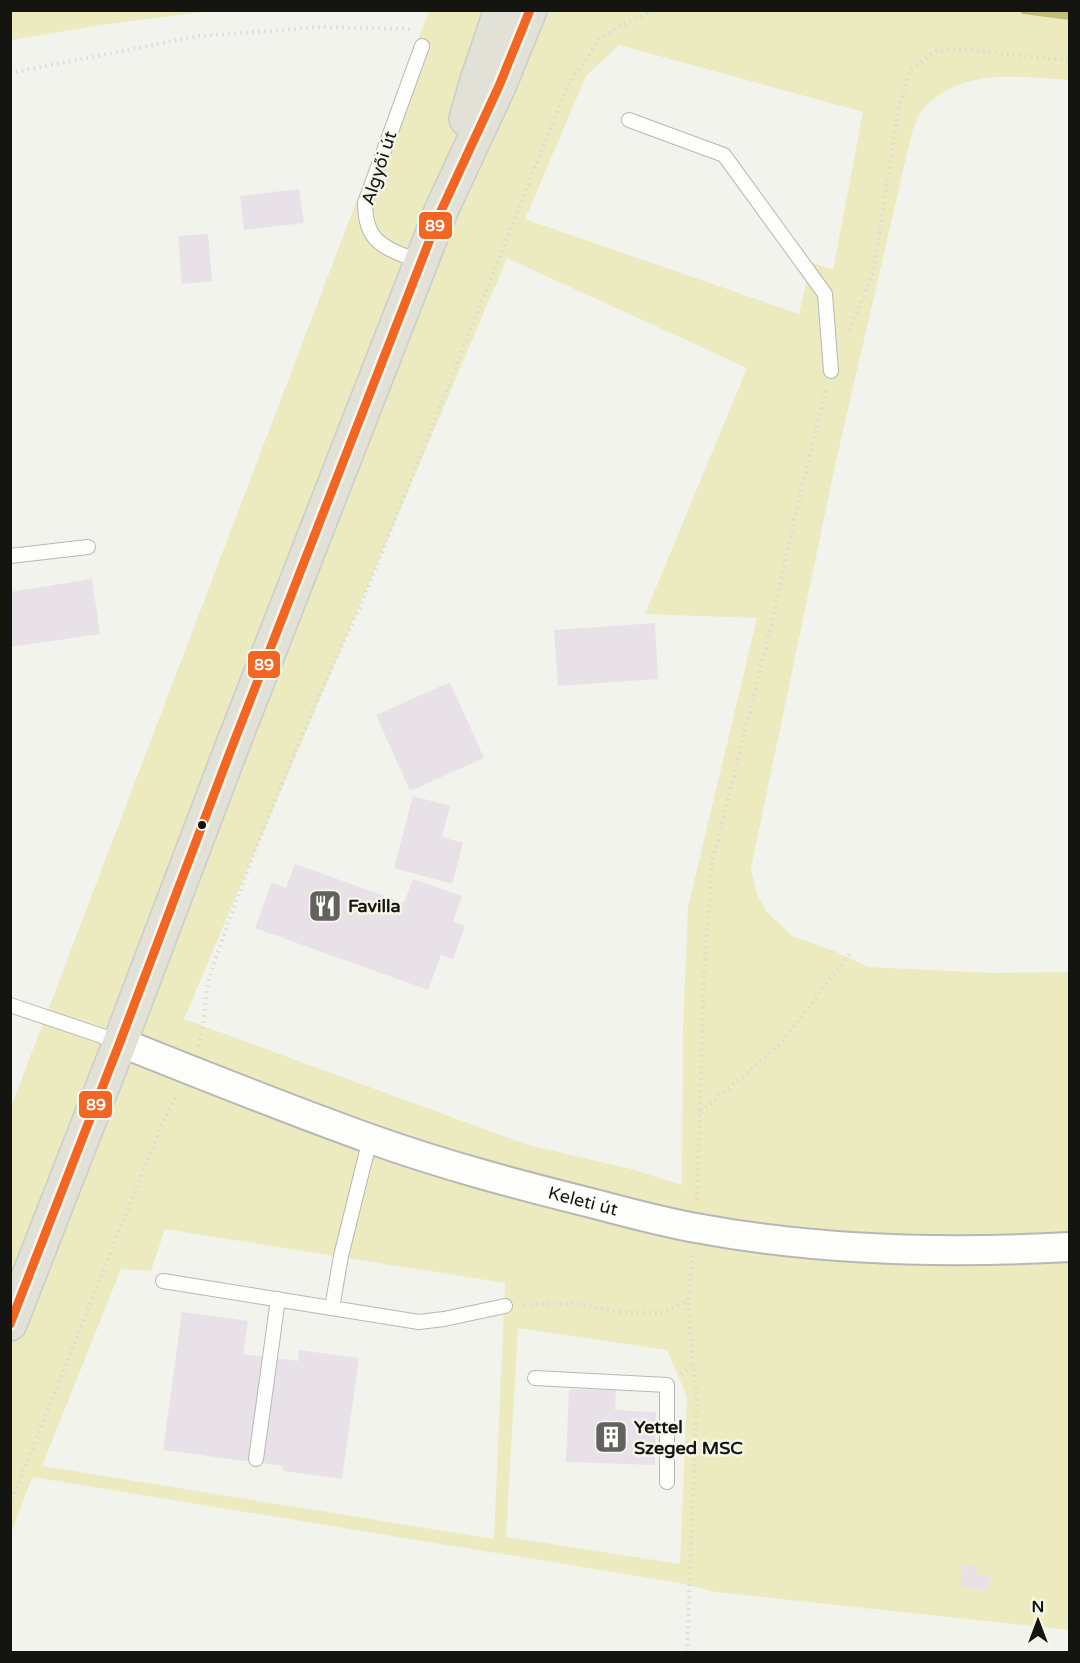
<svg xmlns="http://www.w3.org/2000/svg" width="1080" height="1663" font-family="'Varela Round',sans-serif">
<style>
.green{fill:#eceabf;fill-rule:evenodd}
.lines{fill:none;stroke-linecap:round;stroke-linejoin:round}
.stream{stroke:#c2bf7b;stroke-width:8}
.building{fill:#e8e1e7}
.lane-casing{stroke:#b7b7b3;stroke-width:16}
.street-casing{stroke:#b7b7b3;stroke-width:32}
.primary-casing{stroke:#ccccc9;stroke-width:36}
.path{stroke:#dadad8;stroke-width:4;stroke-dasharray:1.5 4.5;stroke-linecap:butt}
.lane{stroke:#fdfdfc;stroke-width:14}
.street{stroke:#fdfdfc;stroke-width:28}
.primary{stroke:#e1e1d8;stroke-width:33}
.bus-1-casing{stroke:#f6f6eb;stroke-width:14}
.bus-1{stroke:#f26522;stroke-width:9}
.bus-dot{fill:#141410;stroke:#f6f6eb;stroke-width:2}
.labels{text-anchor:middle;stroke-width:5;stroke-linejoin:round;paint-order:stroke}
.street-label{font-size:18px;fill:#141410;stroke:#f6f6eb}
.poi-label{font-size:18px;font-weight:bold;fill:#141410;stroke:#f6f6eb;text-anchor:start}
.line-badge{stroke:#f6f6eb;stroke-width:2}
.badge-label{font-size:16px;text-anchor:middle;font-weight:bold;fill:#fff}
</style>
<rect width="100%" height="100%" fill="#f3f3ee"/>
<g class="green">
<polygon points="11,10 211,10 211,11 108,24 11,40"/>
<path d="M429,11H1069V80C1020,77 962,67 924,108C918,114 915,125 912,132L836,461L751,868L757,895L767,912L792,936L834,951L868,967L992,973L1069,972V1630L716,1592L680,1583L32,1477L11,1534V1107ZM619,45L863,112L833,270L811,262L799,314L525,219L586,76ZM507,258L747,368L645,614L757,618L688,907L683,1028L682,1185L631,1169L528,1145L184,1019ZM165,1229L505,1283L494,1539L42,1466L121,1269L151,1271ZM518,1328L667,1350L687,1397L680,1564L506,1537Z"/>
</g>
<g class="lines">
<polyline class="stream" points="1024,10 1070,16"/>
</g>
<g class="building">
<polygon points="299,189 304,223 244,230 240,196"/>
<polygon points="208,234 212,281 182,284 178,236"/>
<polygon points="92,579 100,634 10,647 10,592"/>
<polygon points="655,623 658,679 558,686 554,630"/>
<polygon points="450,682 484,758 410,791 376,715"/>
<polygon points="413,796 450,806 442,837 463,843 452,884 394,868"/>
<polygon points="295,864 404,903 413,879 462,896 453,922 465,926 453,959 441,955 428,990 255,928 272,882 286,888"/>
<polygon points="182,1312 248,1321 243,1354 298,1361 299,1350 359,1358 342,1479 283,1471 283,1466 163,1450"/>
<polygon points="569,1389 616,1390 615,1410 656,1412 655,1465 566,1462"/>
<polygon points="962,1565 977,1565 976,1576 989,1576 989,1589 961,1588"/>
</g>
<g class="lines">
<defs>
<g id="lane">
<polyline points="629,120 724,155 825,294 831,371"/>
<path d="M422,263C388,248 365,246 365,203L422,46"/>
<polyline points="10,556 88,547"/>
<polyline points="10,1005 120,1042"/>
<polyline points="163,1281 419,1322 444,1319 505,1306"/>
<polyline points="332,1308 341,1256 370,1139"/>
<polyline points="535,1378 667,1385 667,1482"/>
<polyline points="256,1459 278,1299"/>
</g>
<g id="street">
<path id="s1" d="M120,1042C202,1075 285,1108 368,1138C443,1165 519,1185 595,1204C629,1213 662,1222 696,1228C819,1251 945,1254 1070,1247"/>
</g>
<g id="primary">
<polyline points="466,119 477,80 501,10"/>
<polyline points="10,1324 120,1042 230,752 441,211 499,86 530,10"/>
</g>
</defs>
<use href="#lane" class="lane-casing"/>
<use href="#street" class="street-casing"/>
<use href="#primary" class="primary-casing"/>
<g class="path">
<polyline points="10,73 199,36 322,27 412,29"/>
<polyline points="849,330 873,274 898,111 910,70 936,51 973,50 1047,59 1070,59"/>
<path d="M198,1046C207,1021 203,994 212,969C255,845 304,724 361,605L567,87L599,40L616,28L654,10"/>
<polyline points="701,1112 781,1043 851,952"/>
<polyline points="697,1200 704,974 712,863 771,626 796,512 826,390"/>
<polyline points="524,1305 575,1303 620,1312 660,1313 688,1301"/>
<polyline points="681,1374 693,1364"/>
<polyline points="10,1505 161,1126 177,1094"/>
<polyline points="687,1652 697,1394 693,1364 688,1301 693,1255"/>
</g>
<use href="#lane" class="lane"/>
<use href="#street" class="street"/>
<use href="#primary" class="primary"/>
<defs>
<polyline id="bus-1" points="10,1324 120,1042 230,752 441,211 499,86 530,10"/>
</defs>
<use href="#bus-1" class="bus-1-casing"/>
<use href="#bus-1" class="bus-1"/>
</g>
<defs>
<symbol id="restaurant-square" viewBox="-11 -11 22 22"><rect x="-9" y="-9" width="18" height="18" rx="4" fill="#62625e" stroke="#f6f6eb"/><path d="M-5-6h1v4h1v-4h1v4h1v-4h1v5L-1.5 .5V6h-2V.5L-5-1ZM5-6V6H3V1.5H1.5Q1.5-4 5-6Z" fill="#fff"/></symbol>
<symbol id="building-square" viewBox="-11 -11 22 22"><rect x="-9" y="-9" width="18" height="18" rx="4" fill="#62625e" stroke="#f6f6eb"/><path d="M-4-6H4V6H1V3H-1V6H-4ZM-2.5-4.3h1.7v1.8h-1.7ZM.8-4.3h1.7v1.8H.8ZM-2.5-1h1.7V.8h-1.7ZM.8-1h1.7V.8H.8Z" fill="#fff"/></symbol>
</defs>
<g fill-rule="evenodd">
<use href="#restaurant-square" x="306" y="887" width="38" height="38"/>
<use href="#building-square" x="592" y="1418" width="38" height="38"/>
</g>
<circle class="bus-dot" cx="202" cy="825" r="5"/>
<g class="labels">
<g class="street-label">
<text transform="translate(379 168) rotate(-72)" y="6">Algyői út</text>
<text dy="6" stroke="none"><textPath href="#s1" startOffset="490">Keleti út</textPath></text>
</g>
<g class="poi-label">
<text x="348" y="912">Favilla</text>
<text x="634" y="1433">Yettel<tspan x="634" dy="21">Szeged MSC</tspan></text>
</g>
</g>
<g class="line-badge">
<rect x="418" y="211" width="35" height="29" rx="6" fill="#f26522"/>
<rect x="247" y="650" width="34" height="29" rx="6" fill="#f26522"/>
<rect x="78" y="1090" width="35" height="29" rx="6" fill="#f26522"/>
</g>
<g class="badge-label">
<text x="435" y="231">89</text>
<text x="264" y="670">89</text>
<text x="96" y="1110">89</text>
</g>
<rect width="1080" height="1663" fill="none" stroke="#141410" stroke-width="24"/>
<g transform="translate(1038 1621)" stroke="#f6f6eb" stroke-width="4.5" paint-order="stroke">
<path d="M0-4.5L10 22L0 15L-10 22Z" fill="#141410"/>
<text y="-9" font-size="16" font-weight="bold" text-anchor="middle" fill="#141410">N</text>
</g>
</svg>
